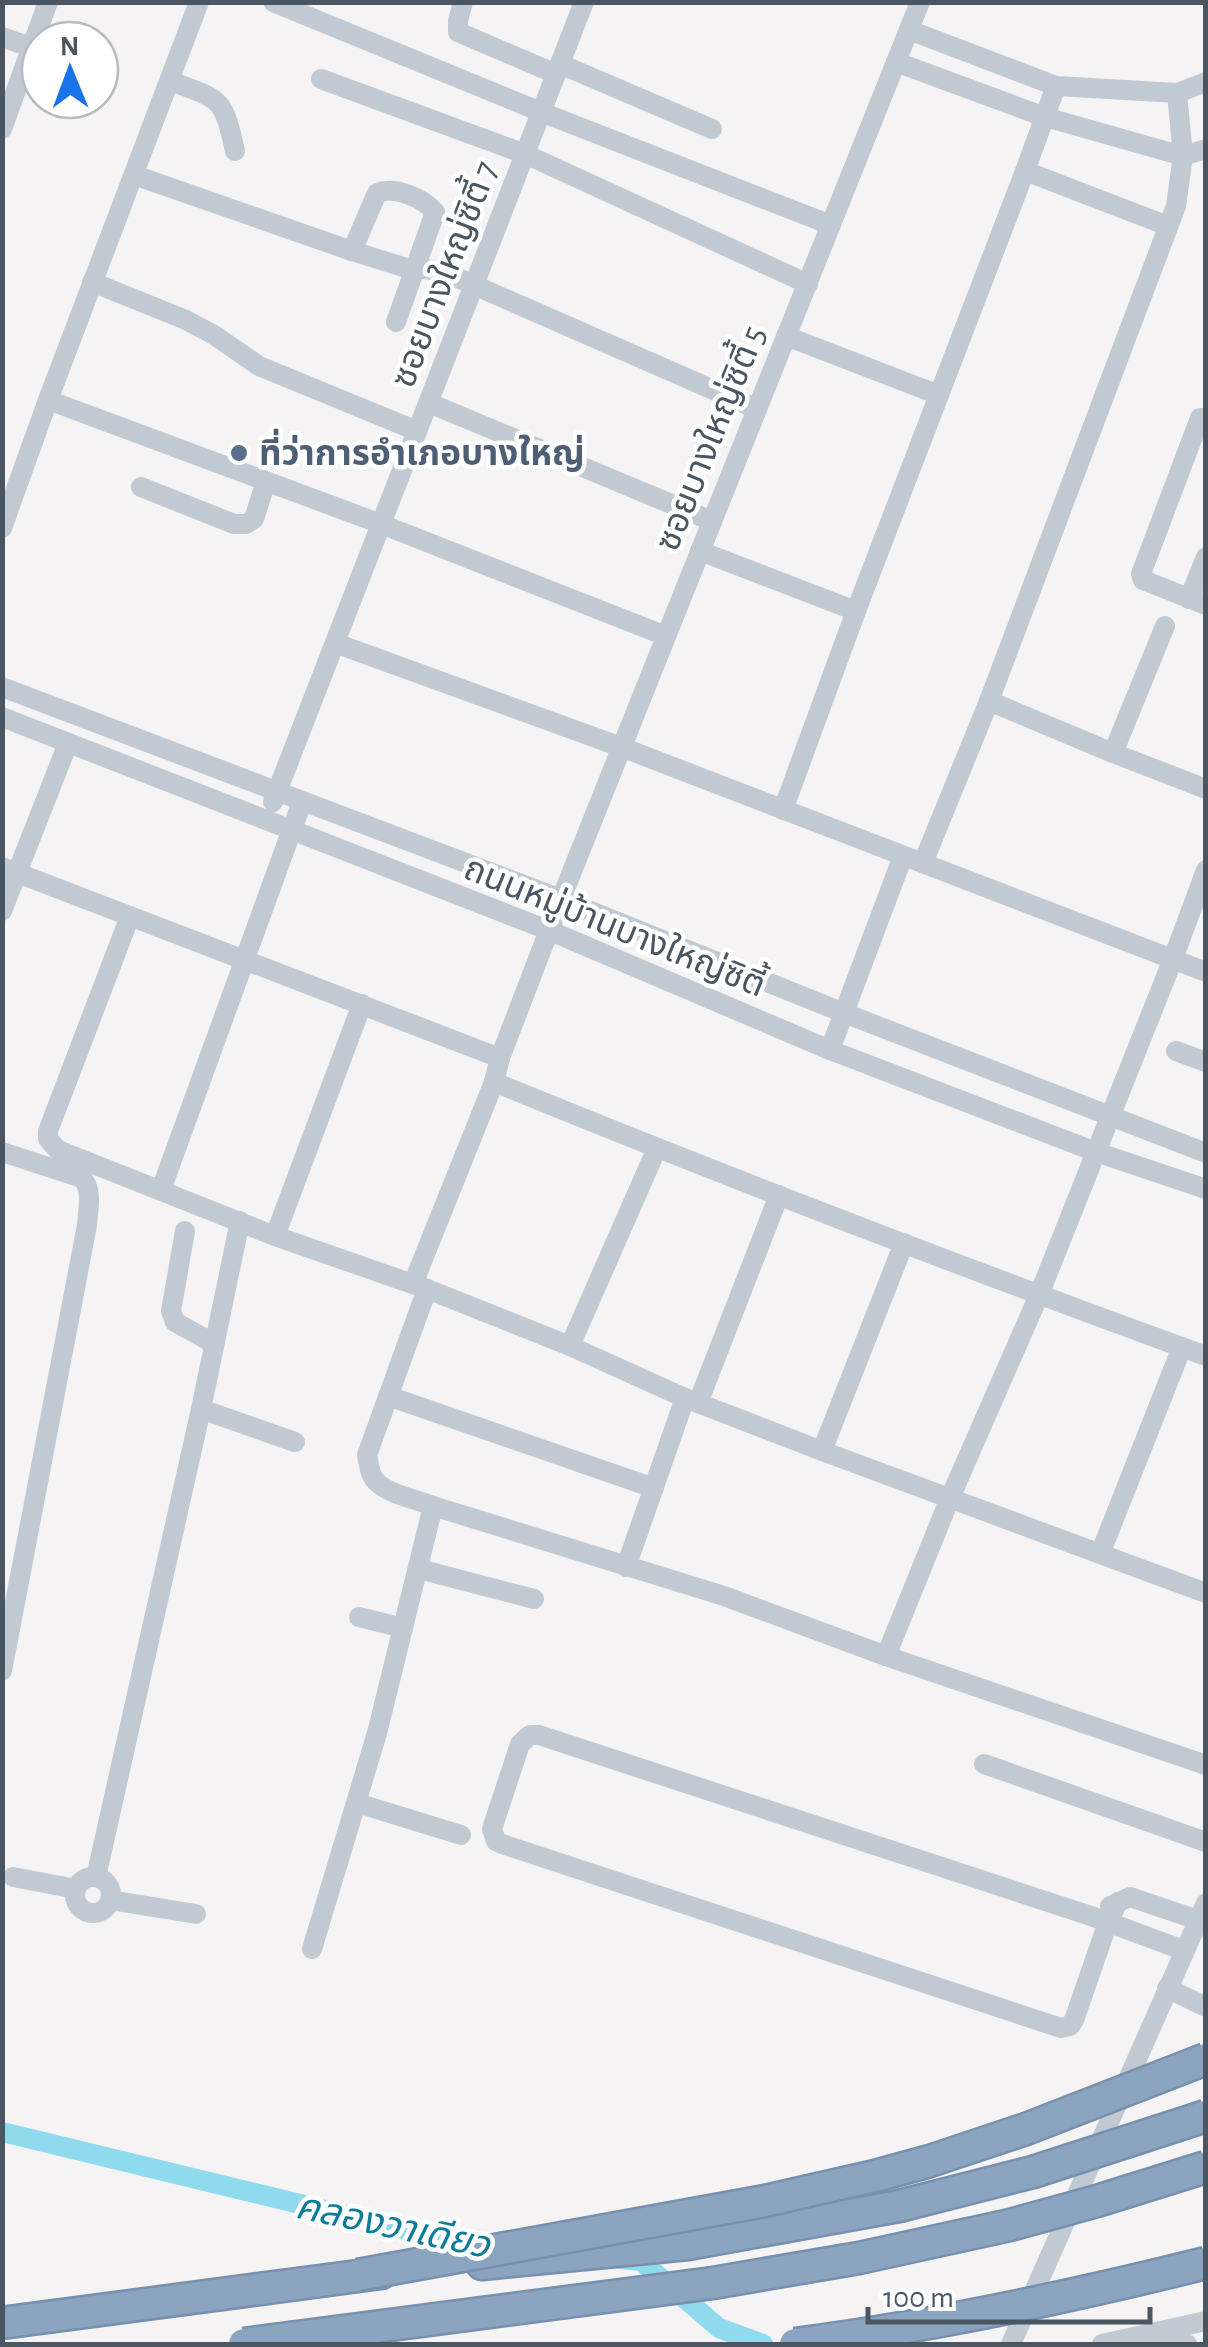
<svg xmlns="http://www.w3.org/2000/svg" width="1208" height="2347" font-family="'Alegreya Sans','Noto Sans Thai',sans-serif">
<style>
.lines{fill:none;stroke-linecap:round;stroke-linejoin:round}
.canal{stroke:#90daee;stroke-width:20}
.highway-casing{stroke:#7690ad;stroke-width:35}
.minor{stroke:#c1cad2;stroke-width:20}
.highway{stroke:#8ba5c1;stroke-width:30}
.highway-bridge-casing{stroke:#7690ad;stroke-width:35;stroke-linecap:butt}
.highway-bridge{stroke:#8ba5c1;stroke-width:30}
.service-dot{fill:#5c6f8a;stroke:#fff;stroke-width:4}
.labels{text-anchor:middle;stroke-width:9;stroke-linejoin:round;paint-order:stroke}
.street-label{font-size:35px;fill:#4a5661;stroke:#fff}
.service-label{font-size:35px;font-weight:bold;fill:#4e5e75;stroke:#fff;text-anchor:start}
.water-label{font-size:38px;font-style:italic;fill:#0c7c9b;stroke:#fff}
</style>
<rect width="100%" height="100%" fill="#f5f3f3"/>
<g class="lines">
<g class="canal">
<polyline points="2,2132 482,2248"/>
<polyline points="620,2259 641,2261 719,2328 763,2344"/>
</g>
<defs>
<g id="highway">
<polyline points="482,2264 688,2244 899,2206"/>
<polyline points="2,2323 381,2273"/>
</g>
</defs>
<use href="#highway" class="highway-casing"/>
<g class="minor">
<polyline points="273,2 541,112 831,225"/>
<polyline points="463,2 458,21 458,32 556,74"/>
<polyline points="909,30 1056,86 1177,93 1206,82"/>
<polyline points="2,37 33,48"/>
<polyline points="896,62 1045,117 1183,156 1206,149"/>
<polyline points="560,64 712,129"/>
<polyline points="321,79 525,154 808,284"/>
<path d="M170,81C221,100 223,96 235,151"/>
<polyline points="2,129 48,2"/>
<polyline points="1025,171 1168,226"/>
<polyline points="134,175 352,251 413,270 427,269 451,275 757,409"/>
<path d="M352,251L377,193C395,186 423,198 435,212L433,218L396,322"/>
<polyline points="92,282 186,320 214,335 259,366 417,431"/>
<polyline points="786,336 939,395"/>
<polyline points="48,400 381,524 666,636"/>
<polyline points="429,403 712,521"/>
<polyline points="1206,418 1200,418 1141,574 1143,580 1206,605"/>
<polyline points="141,487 234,524 246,524 254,519 266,481"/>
<polyline points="2,528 48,400 199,2"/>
<polyline points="700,551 856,611"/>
<polyline points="1189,599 1206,557"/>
<polyline points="335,643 621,747 1206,972"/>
<polyline points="2,687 561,899 844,1013 1206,1153"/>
<polyline points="989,701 1113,753 1206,789"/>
<polyline points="2,717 548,930 830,1050 1096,1152 1206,1189"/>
<polyline points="1113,753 1165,626"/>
<polyline points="273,802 584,2"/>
<polyline points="783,810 856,611 1025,171 1056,86"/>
<polyline points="923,863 989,701 1176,206 1183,156 1177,93"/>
<polyline points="2,867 500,1058"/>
<polyline points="1206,870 1173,959 1039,1295 950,1498 886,1656 1206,1765"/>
<polyline points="2,911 68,743"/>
<polyline points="130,916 48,1131 48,1139 58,1150 275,1236 427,1289 570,1346 685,1398 822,1451 1206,1593"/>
<polyline points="830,1050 903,856"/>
<polyline points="1176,1051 1206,1062"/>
<path d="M494,1082C729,1178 967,1269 1206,1356"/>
<path d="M2,1152L82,1178C93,1190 88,1209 87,1225L2,1671"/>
<polyline points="161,1190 302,802"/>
<polyline points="185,1231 171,1311 175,1322 213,1343"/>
<polyline points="275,1236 362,1004"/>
<polyline points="413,1284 494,1082 500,1058 561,899 920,2"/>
<path d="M427,1289L367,1455C369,1463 369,1472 374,1479C385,1494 416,1499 433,1506L724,1596L886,1656"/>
<polyline points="570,1346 657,1148"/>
<polyline points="388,1396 654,1488"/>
<polyline points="698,1403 779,1195"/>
<polyline points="201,1409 295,1442"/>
<polyline points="822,1451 904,1243"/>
<polyline points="1100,1554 1182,1347"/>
<polyline points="626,1567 685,1398"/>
<polyline points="419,1569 534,1599"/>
<polyline points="359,1617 403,1628"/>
<polyline points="984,1764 1206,1842"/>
<polyline points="357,1803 461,1835"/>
<polyline points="13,1877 76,1889"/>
<polyline points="96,1877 201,1409 240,1221"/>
<circle cx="93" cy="1895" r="18"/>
<polyline points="110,1900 196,1914"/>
<polyline points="1118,1902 1108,1922 1074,2020 1070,2026 1061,2028 502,1844 496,1841 492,1829 520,1744 530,1735 539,1735 1091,1916 1183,1950"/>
<polyline points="1110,1906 1130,1897 1198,1920"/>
<polyline points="312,1949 377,1733 433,1506"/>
<polyline points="1167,1988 1206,2007"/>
<polyline points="1155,2336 1187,2344"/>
<polyline points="1011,2344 1206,1903"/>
<polyline points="1102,2344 1206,2321"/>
</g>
<use href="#highway" class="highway"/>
<defs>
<g id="highway-bridge">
<polyline points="899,2206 1033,2172 1206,2116"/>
<polyline points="358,2275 765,2201 879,2175 930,2161 1026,2129 1206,2059"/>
<polyline points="244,2344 713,2283 859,2258 1010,2225 1097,2201 1206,2167"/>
<path d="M795,2344C933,2326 1070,2297 1206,2263"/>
</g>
</defs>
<use href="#highway-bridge" class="highway-bridge-casing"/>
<use href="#highway-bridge" class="highway-bridge"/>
</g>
<circle class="service-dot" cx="239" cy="453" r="10"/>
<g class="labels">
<g class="street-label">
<text transform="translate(444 274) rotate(-69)" y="12">ซอยบางใหญ่ซิตี้ 7</text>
<text transform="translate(710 438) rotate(-68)" y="12">ซอยบางใหญ่ซิตี้ 5</text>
<text transform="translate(615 926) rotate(22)" y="12">ถนนหมู่บ้านบางใหญ่ซิตี้</text>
</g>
<g class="service-label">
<text x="259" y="465">ที่ว่าการอำเภอบางใหญ่</text>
</g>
<g class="water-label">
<text transform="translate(393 2225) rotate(12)" y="13">คลองวาเดียว</text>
</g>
</g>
<rect width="1208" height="2347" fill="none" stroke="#4a5661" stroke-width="10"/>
<g transform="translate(70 70) rotate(359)"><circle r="48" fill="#ffffff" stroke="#b7bbc0" stroke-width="2.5"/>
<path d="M0-8L18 38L0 25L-18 38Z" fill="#1a73e8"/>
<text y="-15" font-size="28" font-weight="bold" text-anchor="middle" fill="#4a5661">N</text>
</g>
<path d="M868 2307v15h282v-15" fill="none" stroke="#4a5661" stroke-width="5"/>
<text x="883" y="2307" font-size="30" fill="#4a5661" stroke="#ffffff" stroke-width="8" paint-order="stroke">100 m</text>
</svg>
